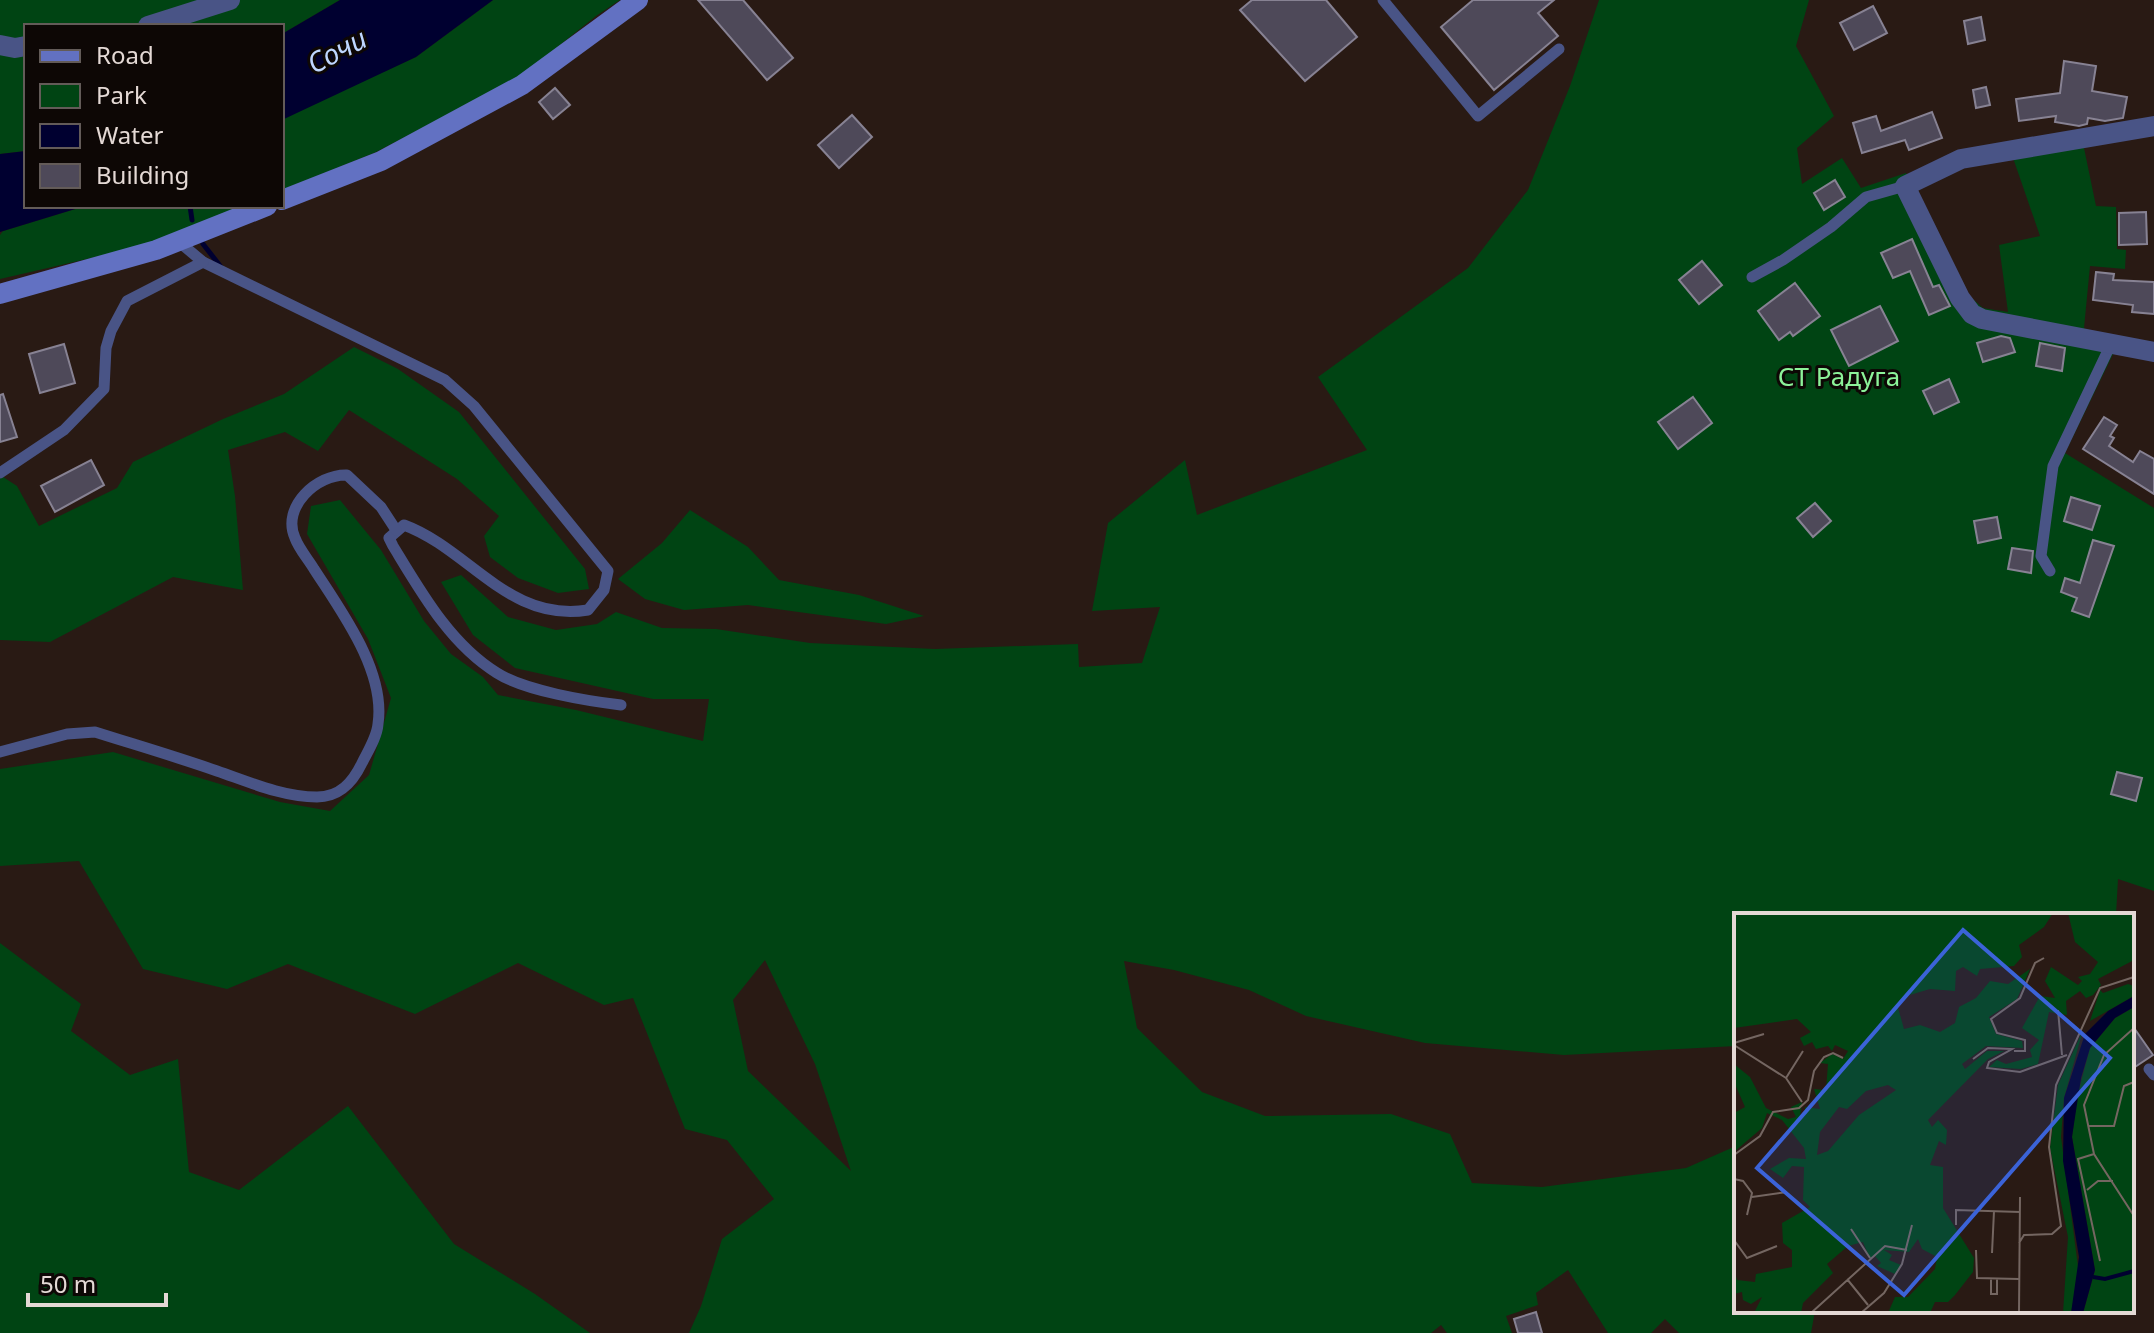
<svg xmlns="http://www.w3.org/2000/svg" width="2154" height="1333" font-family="'Noto Sans',sans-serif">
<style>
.green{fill:#004413;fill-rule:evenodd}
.water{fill:#000030}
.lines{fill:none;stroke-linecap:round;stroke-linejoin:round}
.stream{stroke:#000030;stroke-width:5}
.building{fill:#4e4959;stroke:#878293;stroke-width:2}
.lane{stroke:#495486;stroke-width:11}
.street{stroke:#495486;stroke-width:20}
.secondary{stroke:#6271c2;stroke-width:20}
.labels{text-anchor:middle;stroke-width:6;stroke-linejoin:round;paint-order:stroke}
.park-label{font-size:26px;fill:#8cf399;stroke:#0d0705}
.water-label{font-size:28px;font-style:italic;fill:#bed6ff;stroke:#0d0705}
.inset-river{fill:none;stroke:#000030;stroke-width:4}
.inset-road{fill:none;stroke:#746661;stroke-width:2}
.view{fill:#3b63d8;fill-opacity:0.15;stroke:#3b63d8;stroke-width:4}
.inset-edge{fill:none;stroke:#e4d9d5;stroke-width:4}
</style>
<rect width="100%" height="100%" fill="#291a14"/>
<g class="green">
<polygon points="0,0 340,0 282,34 282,26 26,26 26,151 0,154"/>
<polygon points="493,0 620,0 596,16 520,77 374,153 282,190 282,118 416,57"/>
<path d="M1599,0H1809L1796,46L1834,116L1797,148L1802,184L1842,158L1861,188L1906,173L1967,294L1983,308L2008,312L1999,245L2040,236L2012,155L2083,143L2096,206L2116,207L2117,249L2126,250L2125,269L2090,266L2084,328L2116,348L2065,453L2154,508V891L2118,879L2116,915H1736V1046L1564,1055L1425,1043L1306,1016L1249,990L1174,970L1124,961L1137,1028L1202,1092L1265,1116L1391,1114L1450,1134L1472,1183L1542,1187L1686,1168L1736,1146V1311H1815L1811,1333H1679L1665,1319L1651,1333H1608L1568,1270L1536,1293L1538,1305L1506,1316L1512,1333H1447L1441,1325L1431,1333H689L701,1306L722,1239L774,1199L727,1140L685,1129L633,998L604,1005L518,963L415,1014L288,964L227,989L143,969L79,861L0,866V769L113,752L280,802L330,811L369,775L391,698L368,639L307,534L311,506L340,500L381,550L424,621L451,654L483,677L498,695L576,710L703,741L709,699H653L515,668L473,635L441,582L461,575L508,617L556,630L597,624L616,612L662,628L716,629L810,643L935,649L1078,644L1079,667L1142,663L1160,607L1092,611L1108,523L1185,460L1197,515L1367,450L1318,377L1468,268L1528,190L1570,86ZM765,960L815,1064L851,1171L748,1071L733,1000Z"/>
<polygon points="85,206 243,206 139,247 0,279 0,235 3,231"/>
<polygon points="354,347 398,369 459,412 585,569 589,589 558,593 518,578 490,557 484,536 499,516 457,479 349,410 318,451 285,432 228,450 235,496 243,590 173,577 50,642 0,640 0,475 17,486 39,526 117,488 133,462 223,419 284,394"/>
<polygon points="690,510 748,547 779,580 859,595 924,616 886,624 748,605 684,610 645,599 618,579 662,543"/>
<polygon points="0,943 81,1004 71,1031 130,1075 178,1059 189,1172 239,1190 348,1106 454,1244 535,1294 590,1333 0,1333"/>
</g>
<g class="water">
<polygon points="340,0 493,0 416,57 282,120 282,34"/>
<polygon points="26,151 26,206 85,206 0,232 0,154"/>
</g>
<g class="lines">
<g class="stream">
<polyline points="190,206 192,220"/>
<polyline points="203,244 221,267"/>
</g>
</g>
<g class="building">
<polygon points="698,0 743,0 793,58 767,80"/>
<polygon points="1252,0 1326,0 1357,37 1305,81 1240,10"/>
<polygon points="1473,0 1554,0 1538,13 1558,36 1494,90 1441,27"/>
<polygon points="1873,6 1887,33 1854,50 1840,23"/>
<polygon points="1981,17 1985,40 1968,44 1964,21"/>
<polygon points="2064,61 2096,66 2092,91 2127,97 2123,118 2105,121 2088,118 2087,124 2079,126 2055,122 2056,116 2019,121 2016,99 2060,93"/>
<polygon points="1986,87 1990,105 1976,108 1973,90"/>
<polygon points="555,88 570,105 553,119 539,102"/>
<polygon points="1932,112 1942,138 1909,150 1905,140 1862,153 1853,123 1876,116 1881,131"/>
<polygon points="852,115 872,137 839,168 818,145"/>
<polygon points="1835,180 1845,197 1824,210 1814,193"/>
<polygon points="2146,212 2147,244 2119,245 2119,213"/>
<polygon points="1912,239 1933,287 1939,285 1950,306 1929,315 1910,271 1893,278 1881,253"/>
<polygon points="1702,261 1722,285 1699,304 1679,280"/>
<polygon points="2096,272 2114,274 2113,280 2154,282 2154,314 2132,312 2133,305 2093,300"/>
<polygon points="1795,283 1820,316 1793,336 1790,332 1779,340 1758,311"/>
<polygon points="1880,306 1898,341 1849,366 1831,330"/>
<polygon points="2001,336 2010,338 2015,352 1983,362 1977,343"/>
<polygon points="2040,343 2065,348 2062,371 2036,366"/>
<polygon points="64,344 75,383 40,393 29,354"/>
<polygon points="1949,379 1959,402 1934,414 1923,391"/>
<polygon points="3,394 17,437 0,442 0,395"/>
<polygon points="1693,397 1712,423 1678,449 1658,422"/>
<polygon points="2104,417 2117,425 2110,436 2114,438 2109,446 2133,462 2140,451 2154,459 2154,494 2083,449"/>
<polygon points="91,460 104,485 55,512 41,486"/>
<polygon points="2071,497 2100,506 2092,530 2064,521"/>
<polygon points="1815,503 1831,521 1813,537 1797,518"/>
<polygon points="1997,517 2001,538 1978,543 1974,521"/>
<polygon points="2093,540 2114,546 2089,617 2072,611 2077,598 2061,592 2065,578 2080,583"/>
<polygon points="2012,548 2033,551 2031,573 2008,569"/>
<polygon points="2117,772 2142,778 2136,801 2111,794"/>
<polygon points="2132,1025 2153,1055 2132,1069"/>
<polygon points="1536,1312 1542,1333 1518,1333 1514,1319"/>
</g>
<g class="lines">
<g class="lane">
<polyline points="1383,0 1478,116 1559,49"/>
<path d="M178,241L203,262L445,380L474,406L608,571L604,590L588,610C509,623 469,549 404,525L389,538L393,546C421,592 450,644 497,673C525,691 588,701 621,705"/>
<polyline points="1752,277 1783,260 1831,227 1866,197 1905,186"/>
<polyline points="0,473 64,430 104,389 106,348 111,331 127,301 203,262"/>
<polyline points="2050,571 2041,556 2053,466 2111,344"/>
<path d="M0,752L67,734L95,732C136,745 177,757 217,771C249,782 283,797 317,797C340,797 353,782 362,763C368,751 377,737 378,724C386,671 341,611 314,569C308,559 299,549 295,538C281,507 317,474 347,475L381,507L396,530"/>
<polyline points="2149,1069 2154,1075"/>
</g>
<g class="street">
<polyline points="148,26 230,0"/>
<polyline points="0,45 15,48 26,46"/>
<polyline points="2154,126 1961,159 1905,186 1960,298 1972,314 1982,319 2154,352"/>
</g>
<g class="secondary">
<polyline points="282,200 381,161 522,85 638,0"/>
<polyline points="0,294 156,250 267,206"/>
</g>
</g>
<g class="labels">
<g class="park-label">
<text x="1839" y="386">СТ Радуга</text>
</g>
<g class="water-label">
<text transform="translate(337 51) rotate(-28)" y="10">Сочи</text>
</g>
</g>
<g transform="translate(1734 913)">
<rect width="400" height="400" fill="#291a14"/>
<path d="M0,0H319L310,14L285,32L288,44L280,53L246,56L243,63L229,54L222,58L221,78L196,76L169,84L163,91L170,116L186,112L206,119L221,110L225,94L242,85L256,68L274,71L296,56L283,86L255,104L262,121L288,128L289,135L252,133L228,151L231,156L253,138H270L254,146L194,207L198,214L204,207L213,217L212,232L205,228L196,252L209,254V295L240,345L239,359L221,382L214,389H201L196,400H154L161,384H174L201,356L203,344L188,336L184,326L175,339L150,337L158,342L155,347L167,352L161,361L143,353L147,350L141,343L136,346L129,329L114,333L93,351L99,360L69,390L67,400H20L28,384L17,391L9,387L8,379L0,381V355L3,367L21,369L22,361L58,354V337L49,330L48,310L76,294L69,287L70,254L58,253L49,265L36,256L55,245L72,246L70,235L48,207L33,200L28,215L0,239V200L11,194L0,169V151L16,164L32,195L54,206L62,204L57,194L68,189L66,203L71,202V194L86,196L80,176L92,177L94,151L86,150L98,141L109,146L114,138L101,132L98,138L94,133L82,136L78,129L70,133L66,125L77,119L63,106L0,115ZM154,172L162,177L125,202L94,238L83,242L86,219L105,194L113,196L132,178ZM334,0H400V47L364,66L367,72L359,82L352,85L346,78L332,88L333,102L315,99L304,151L287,156L255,154L263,147L272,151L298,144L296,137L305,127L288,115L306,83L321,85L311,68L317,54L344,72L348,68L344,64L356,61L364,49L341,29ZM394,71L400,73V83L356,108L366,77L369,80ZM400,94V400H349L361,357L338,224L343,184L356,135L381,105ZM349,117L330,185L327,224L345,361L337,400H329L334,324L316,235L324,172Z" fill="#004413" fill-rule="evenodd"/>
<path d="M400,83V94L381,105L356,135L347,165L338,224L361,357L349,400H337L345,344L329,248L330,185L351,121L374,98Z" fill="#000030"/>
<path class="inset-river" d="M359,364L371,366L400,358"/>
<path class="inset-road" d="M324,97L328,142M400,115L370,142L350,192L360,241L400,303M0,130L30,121M0,132L52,165M280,138H291V127L263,120L257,106L286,85L301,50L310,45M239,146L254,135L278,136L255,149L253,155L286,159L333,142M52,165L69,138M52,165L68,189M354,213H380L390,173L400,169M360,241L344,246L366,348M0,242L26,223L39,199L65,195L74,187L80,158L90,144L99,140L109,145M0,266L9,268L18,280L13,302M353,277L364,268H379M18,284L53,279M222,312V297L286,299M117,316L136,345M0,327L13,345L43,333M285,330L290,322L318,321L327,313L315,234L322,172L366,75L400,64M242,337L243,365L285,366M258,340L260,298M257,365V381H263V366M113,366L134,392M77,400L151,333L173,337M127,400L150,380L168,351L178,312M285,400L286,284"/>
<path class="view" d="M229,17L376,145L170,382L23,255Z"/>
<rect width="400" height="400" class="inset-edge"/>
</g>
<rect x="24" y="24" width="260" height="184" fill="#0d0705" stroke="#635b58" stroke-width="2"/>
<rect x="40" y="50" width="40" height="12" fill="#6271c2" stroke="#635b58" stroke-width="2"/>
<text x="96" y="64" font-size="24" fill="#e4d9d5">Road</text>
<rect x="40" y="84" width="40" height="24" fill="#004413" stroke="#635b58" stroke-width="2"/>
<text x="96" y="104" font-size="24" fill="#e4d9d5">Park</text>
<rect x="40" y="124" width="40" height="24" fill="#000030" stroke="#635b58" stroke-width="2"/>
<text x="96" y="144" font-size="24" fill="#e4d9d5">Water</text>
<rect x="40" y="164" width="40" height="24" fill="#4e4959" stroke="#635b58" stroke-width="2"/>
<text x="96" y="184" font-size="24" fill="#e4d9d5">Building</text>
<path d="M28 1293v12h138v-12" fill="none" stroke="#e4d9d5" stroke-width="4"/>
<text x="40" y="1293" font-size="24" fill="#e4d9d5" stroke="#0d0705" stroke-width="6" paint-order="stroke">50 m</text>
</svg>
